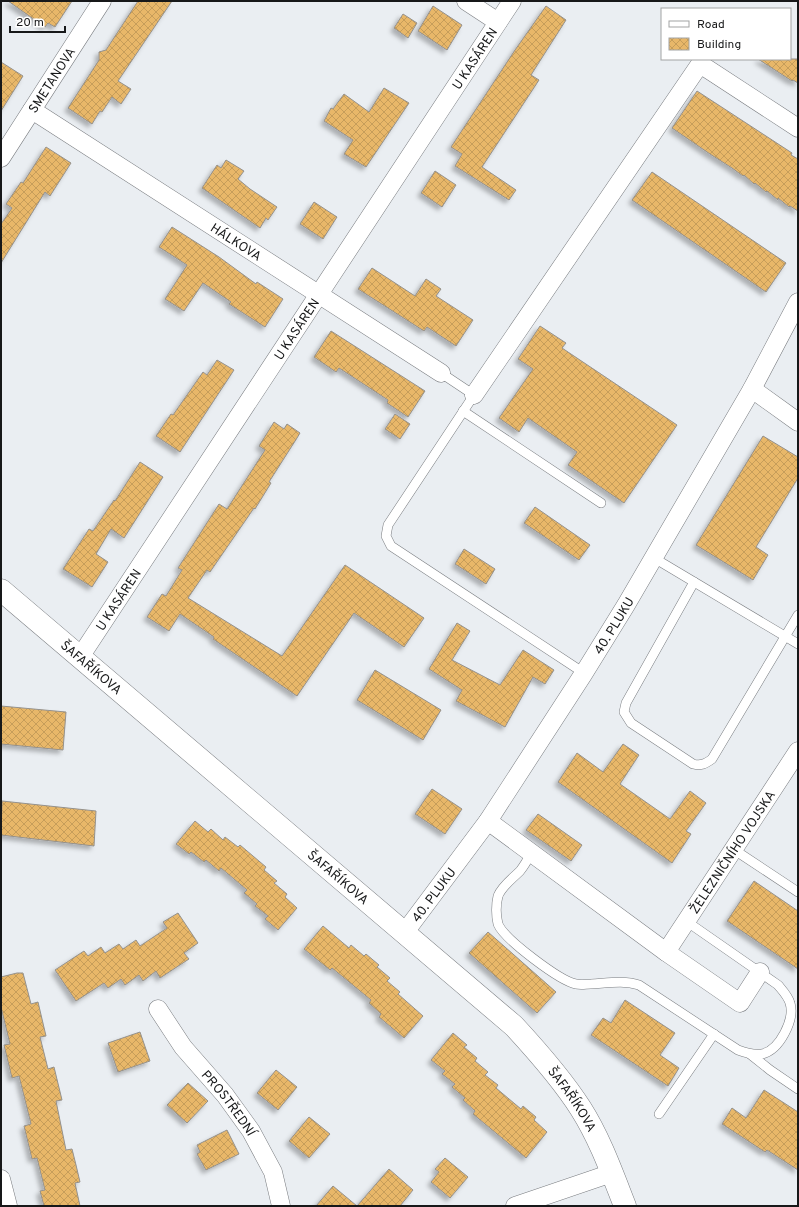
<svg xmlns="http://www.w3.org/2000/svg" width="799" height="1207" font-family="Overpass,sans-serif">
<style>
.building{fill:url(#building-cross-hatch);stroke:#94918d;filter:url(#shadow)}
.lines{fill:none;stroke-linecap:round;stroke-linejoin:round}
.lane-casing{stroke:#7a7d81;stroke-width:10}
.street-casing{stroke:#7a7d81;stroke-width:19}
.secondary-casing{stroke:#7a7d81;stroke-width:23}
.lane{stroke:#fff;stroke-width:9}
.street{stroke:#fff;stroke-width:18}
.secondary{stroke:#fff;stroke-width:22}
.labels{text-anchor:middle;stroke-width:3;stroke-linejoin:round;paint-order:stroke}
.street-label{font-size:13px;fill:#171819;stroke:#fff}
</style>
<defs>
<pattern id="building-cross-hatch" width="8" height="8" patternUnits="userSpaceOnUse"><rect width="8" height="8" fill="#e8b769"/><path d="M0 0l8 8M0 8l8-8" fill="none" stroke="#c69d5a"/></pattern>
<filter id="shadow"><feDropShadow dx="-3.5" dy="3.5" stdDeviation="2" flood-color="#0004"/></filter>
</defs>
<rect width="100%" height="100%" fill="#eaeef2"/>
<g class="building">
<polygon points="8,1 72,1 55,27 48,23 45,27"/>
<polygon points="138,1 172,1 118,81 131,89 121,104 112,97 102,112 100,111 92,124 68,108 99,60 99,52 106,50"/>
<polygon points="433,6 462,25 447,50 418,31"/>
<polygon points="546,6 566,20 531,75 539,80 482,167 516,190 509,200 455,166 462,154 451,147 515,50"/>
<polygon points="403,14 417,23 408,38 394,28"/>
<polygon points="758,59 798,59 798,83 793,80 792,81"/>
<polygon points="1,62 23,76 1,111"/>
<polygon points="384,88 409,103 366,167 344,154 353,140 324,121 331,108 333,109 344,94 369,112"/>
<polygon points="697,91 792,153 791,155 798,159 798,211 790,206 789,207 778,198 778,200 767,191 766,192 755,183 754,184 744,175 743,176 732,168 710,154 672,128"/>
<polygon points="46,147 71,163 50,196 45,192 1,263 1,224 12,208 6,204 21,182 23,183"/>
<polygon points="226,160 244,171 238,179 250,189 277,207 268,220 266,218 260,228 202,188 217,165 221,168"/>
<polygon points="435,171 456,185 442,207 421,193"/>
<polygon points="652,172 786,263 766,292 632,200"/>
<polygon points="314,202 337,217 323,239 300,224"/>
<polygon points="172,227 219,257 256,284 257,282 283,299 265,327 229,304 231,302 203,283 184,311 165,299 187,265 159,247"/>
<polygon points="372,268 415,296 426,279 441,289 436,296 473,320 456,346 427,327 424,331 358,289"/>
<polygon points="540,326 566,343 562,348 677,425 624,503 568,465 577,452 528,418 519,432 499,418 533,369 518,359"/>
<polygon points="331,331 425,391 408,417 387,403 388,400 339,368 336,372 314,357"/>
<polygon points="217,360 234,370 180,452 156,436 171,414 173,415 203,372 207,375"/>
<polygon points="395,414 410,424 400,439 385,429"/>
<polygon points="274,422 284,429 287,424 300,433 297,438 269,482 271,483 255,509 254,508 210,572 207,570 188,598 282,656 345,565 424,618 404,647 354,613 297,696 213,639 214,637 180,614 169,631 147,617 162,594 166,596 182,570 178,568 219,504 227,509 265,450 259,446"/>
<polygon points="763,436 798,457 798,478 756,547 768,555 753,580 696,545"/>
<polygon points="140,462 163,477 124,538 111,529 96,554 108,562 92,587 63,569 89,529 93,531 114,500 115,501"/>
<polygon points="535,507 590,545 579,560 524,523"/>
<polygon points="464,549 495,569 486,584 455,564"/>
<polygon points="457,623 470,631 452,660 500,685 523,650 554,670 545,684 533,677 505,727 456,701 462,690 429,669"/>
<polygon points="375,670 441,710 423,740 357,700"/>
<polygon points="1,706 66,712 63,750 1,744"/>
<polygon points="623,744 639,755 620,784 670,819 690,791 706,803 686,831 691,834 672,863 558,782 577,753 603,772"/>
<polygon points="432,789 462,809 445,834 415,814"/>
<polygon points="2,801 96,811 94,846 1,835"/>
<polygon points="538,814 582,845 571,861 526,830"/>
<polygon points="195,821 208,832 211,829 223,840 225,837 238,847 240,845 266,867 264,870 277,881 274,883 287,894 285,897 297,908 278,930 265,919 268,916 255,906 257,904 244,893 247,890 221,868 219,871 206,860 204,862 191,852 189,854 176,844"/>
<polygon points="754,881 798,911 798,969 727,921"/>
<polygon points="178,913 198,943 184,953 189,959 160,978 156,971 143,981 139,975 125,985 121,979 108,988 104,983 76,1001 55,970 84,951 88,956 101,947 105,953 119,944 123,949 136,940 140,946 167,928 163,922"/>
<polygon points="323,926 349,948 351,945 364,956 366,954 379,965 377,967 390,978 387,981 400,992 398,994 423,1016 404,1038 379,1017 381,1014 369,1003 371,1000 332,968 330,970 304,949"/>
<polygon points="488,932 556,992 537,1013 469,953"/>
<polygon points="17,973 23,973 31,1004 38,1002 46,1036 40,1037 48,1069 54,1067 62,1100 56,1101 66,1150 72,1149 76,1165 80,1182 75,1183 80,1206 44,1206 40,1191 45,1190 37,1158 32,1159 24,1126 31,1124 19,1076 12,1078 4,1045 10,1044 1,1007 1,977"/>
<polygon points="625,1000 675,1033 660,1055 679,1068 668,1086 591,1035 603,1018 611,1023"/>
<polygon points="140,1032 150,1061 118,1072 108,1043"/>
<polygon points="453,1033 467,1045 464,1047 477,1058 475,1061 488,1072 485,1075 498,1085 496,1088 521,1109 523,1106 536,1117 534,1120 547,1132 526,1158 473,1114 475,1111 463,1100 465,1098 452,1087 455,1084 442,1074 445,1071 431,1060"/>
<polygon points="276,1070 297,1087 278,1110 257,1093"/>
<polygon points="188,1083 208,1101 187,1123 167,1105"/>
<polygon points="764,1090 798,1112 798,1170 767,1150 765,1152 722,1124 732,1108 746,1118"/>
<polygon points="309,1117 330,1134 309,1158 289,1141"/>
<polygon points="227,1130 239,1154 206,1170 197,1154 200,1152 197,1145"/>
<polygon points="445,1158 468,1177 450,1198 431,1182 439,1172 435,1169"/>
<polygon points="389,1169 413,1190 400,1206 316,1206 333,1186 357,1206"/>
</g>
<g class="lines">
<defs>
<g id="lane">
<polyline points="441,373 474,395 388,525 386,536 391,546 584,673"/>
<polyline points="463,411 601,503"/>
<polyline points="654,558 798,644"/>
<path d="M694,582L626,703L624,712L631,723L693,764C701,766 705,764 712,759L798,615"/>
<polyline points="733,849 798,892"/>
<path d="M531,853C528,859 524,866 520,871C512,879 502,886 498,896C496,904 496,916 498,924C504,939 560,981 576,984C581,985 586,984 591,984C608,983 624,980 639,985L738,1050C746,1053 754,1055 762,1054C780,1050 795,1019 790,1003C788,996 783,991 778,985L686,921"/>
<polyline points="750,1054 770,1070 798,1089"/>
<polyline points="659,1114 714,1034"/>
</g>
<g id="street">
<polyline points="466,1 498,22"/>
<path id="s1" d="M32,110L441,373"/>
<path id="s2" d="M1,158L102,1"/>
<polyline points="752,389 798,422"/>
<polyline points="474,395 700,64 798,128"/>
<path id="s3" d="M80,657L512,1"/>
<polyline points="488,821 666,952 740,1003 760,972"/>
<path id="s4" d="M405,932L488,821L584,673L626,605L752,389L798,302"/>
<path id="s5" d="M666,952L798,751"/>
<path id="s6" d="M158,1009L183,1047L225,1095L251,1131L273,1172L281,1206"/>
<polyline points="1,1179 8,1206"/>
<polyline points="515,1206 612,1173"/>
</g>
<g id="secondary">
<path id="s7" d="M1,590L514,1026C538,1052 562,1079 581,1109C600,1139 612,1173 625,1206"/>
</g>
</defs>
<use href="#lane" class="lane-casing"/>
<use href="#street" class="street-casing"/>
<use href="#secondary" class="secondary-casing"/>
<use href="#lane" class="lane"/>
<use href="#street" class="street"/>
<use href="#secondary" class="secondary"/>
</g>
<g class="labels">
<g class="street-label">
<text dy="5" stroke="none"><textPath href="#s3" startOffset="717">U KASÁREN</textPath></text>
<text dy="5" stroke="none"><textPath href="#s2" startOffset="93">SMETANOVA</textPath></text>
<text dy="5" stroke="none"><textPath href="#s1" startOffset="243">HÁLKOVA</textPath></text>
<text dy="5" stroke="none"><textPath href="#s3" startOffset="393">U KASÁREN</textPath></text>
<text dy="5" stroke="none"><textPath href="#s3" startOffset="69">U KASÁREN</textPath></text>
<text dy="5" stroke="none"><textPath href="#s4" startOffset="371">40. PLUKU</textPath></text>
<text dy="5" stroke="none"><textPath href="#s7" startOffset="119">ŠAFAŘÍKOVA</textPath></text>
<text dy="5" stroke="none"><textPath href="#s5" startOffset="120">ŽELEZNIČNÍHO VOJSKA</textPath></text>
<text dy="5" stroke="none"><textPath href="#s7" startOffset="443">ŠAFAŘÍKOVA</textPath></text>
<text dy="5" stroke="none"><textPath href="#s4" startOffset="47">40. PLUKU</textPath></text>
<text dy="5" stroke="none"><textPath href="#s7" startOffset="767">ŠAFAŘÍKOVA</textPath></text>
<text dy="5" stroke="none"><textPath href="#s6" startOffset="118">PROSTŘEDNÍ</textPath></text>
</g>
</g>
<rect width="799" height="1207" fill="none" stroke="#171819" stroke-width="4"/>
<rect x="661" y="8" width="130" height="52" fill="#ffffff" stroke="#a2a3a3"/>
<rect x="669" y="21" width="20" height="6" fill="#ffffff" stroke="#a2a3a3"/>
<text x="697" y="28" font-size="12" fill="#171819">Road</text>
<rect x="669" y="38" width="20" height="12" fill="url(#building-cross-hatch)" stroke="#a2a3a3"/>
<text x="697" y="48" font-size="12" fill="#171819">Building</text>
<path d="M10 26v6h55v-6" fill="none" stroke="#171819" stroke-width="2"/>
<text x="16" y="26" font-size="12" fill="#171819" stroke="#ffffff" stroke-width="3" paint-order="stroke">20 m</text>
</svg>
